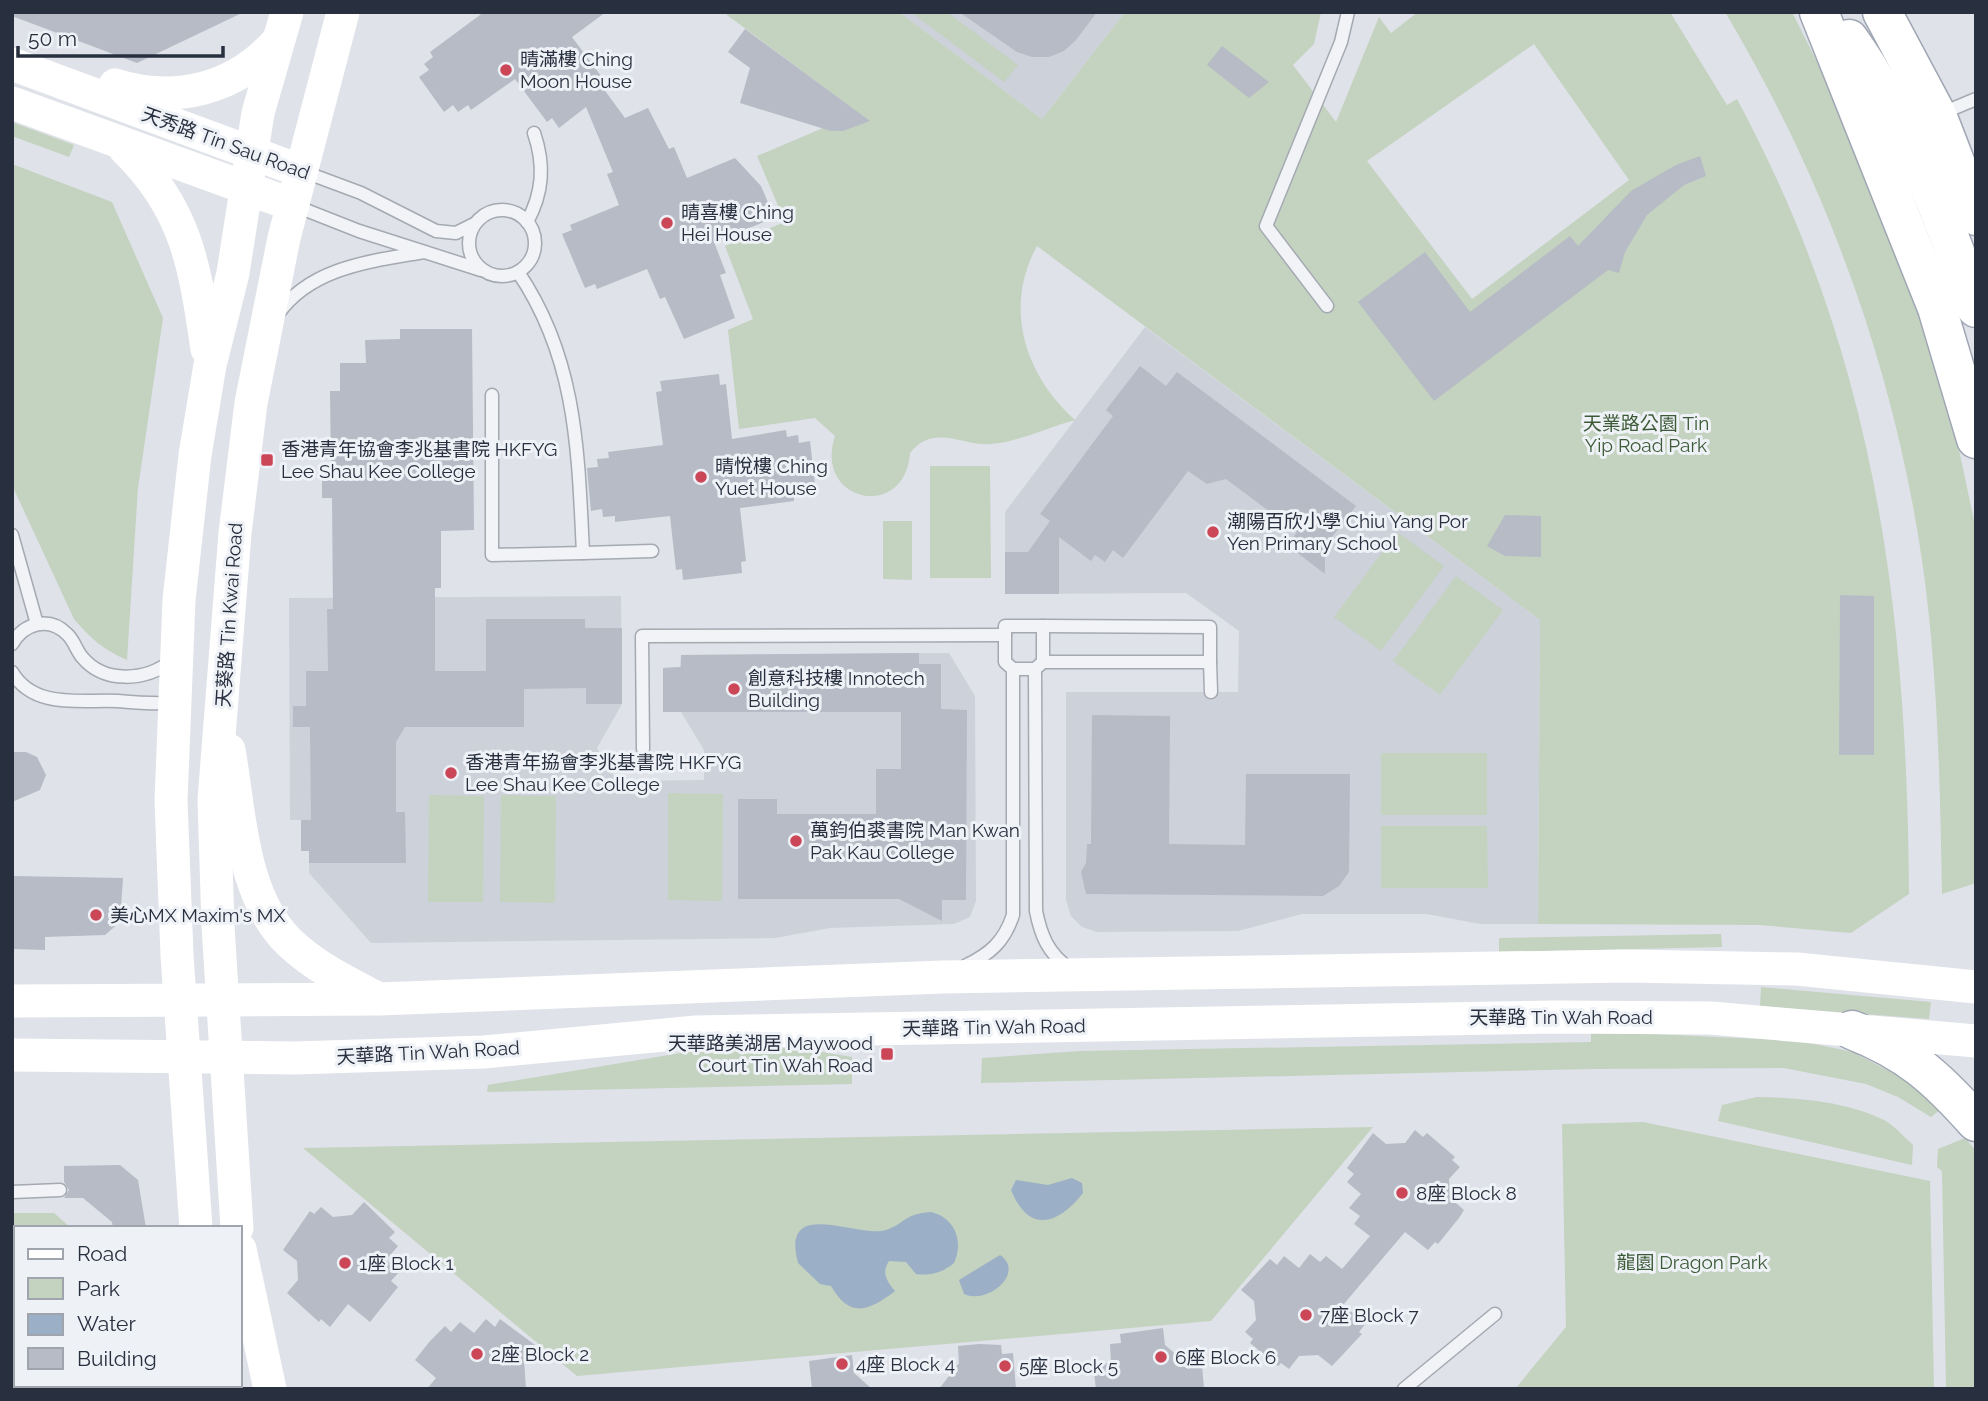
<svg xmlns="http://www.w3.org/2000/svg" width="1988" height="1401" font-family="Raleway,'Noto Sans TC',sans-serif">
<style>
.built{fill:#cdd1da}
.green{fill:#c4d2c0;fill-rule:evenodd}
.water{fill:#9bafc7}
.building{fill:#b6bbc5}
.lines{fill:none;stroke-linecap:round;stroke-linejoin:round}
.lane-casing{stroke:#a4a9b2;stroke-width:15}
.primary-casing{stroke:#9fa6b3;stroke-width:41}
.lane{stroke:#f2f3f6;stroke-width:12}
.secondary{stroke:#fff;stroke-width:33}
.primary{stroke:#fff;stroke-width:38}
.poi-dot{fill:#cb4657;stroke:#eef1f6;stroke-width:2.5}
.labels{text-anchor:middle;stroke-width:6;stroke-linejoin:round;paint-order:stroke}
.poi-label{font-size:19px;fill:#28303f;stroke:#eef1f6;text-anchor:start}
.street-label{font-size:19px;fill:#28303f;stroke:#eef1f6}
.park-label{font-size:19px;fill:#3c5a36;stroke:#eef1f6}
</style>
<rect width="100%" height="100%" fill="#dfe2e8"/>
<g class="built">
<polygon points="899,12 1125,12 1042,119"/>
<polygon points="1145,327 1540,620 1538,924 1480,924 1427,914 1302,914 1238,931 1097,932 1082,927 1071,916 1066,900 1066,692 1238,692 1239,631 1186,593 1005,594 1005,512"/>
<polygon points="621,596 622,704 597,748 617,781 704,780 704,750 681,712 663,712 663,668 680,667 681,655 949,653 975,696 976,901 970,917 954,924 830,928 775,938 371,943 309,873 309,851 301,851 301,820 290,820 289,598"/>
</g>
<g class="green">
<path d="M723,12H899L1042,119L1125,12H1321L1314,44L1293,65L1336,122L1379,17L1391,33L1418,12H1670L1727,105L1737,99C1875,356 1907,606 1909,894L1851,933L1759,925L1538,924L1540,620L1037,246C1003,308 1025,375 1075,420C1049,427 1018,442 991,444C960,446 934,423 910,453C905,522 813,502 835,436L815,418L739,429L728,330L753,319L725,246L785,222L757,156L823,128L843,131L865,118ZM1534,44L1629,180L1472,299L1367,161Z"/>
<polygon points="911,12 947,12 1018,65 1004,82"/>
<path d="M1725,12H1792L1840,108L1933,343L1958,445L1976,530V883L1942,894C1940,785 1938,675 1923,567C1895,370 1827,183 1725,12Z"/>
<polygon points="12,122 74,145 69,157 12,136"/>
<path d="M12,164L112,202L163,318L138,488L127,660C104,650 90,638 74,619L12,485Z"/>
<polygon points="930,466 990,466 991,578 930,578"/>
<polygon points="883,521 912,521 912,580 883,579"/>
<polygon points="1397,532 1444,566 1381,651 1334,617"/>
<polygon points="1456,576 1503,610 1440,695 1393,661"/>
<rect x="1381" y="753" width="106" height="62"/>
<polygon points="668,793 723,794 722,901 668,900"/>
<polygon points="429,795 484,796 483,902 428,902"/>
<polygon points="501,795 556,796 555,903 500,902"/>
<polygon points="1381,826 1487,826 1488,888 1381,888"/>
<polygon points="1721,934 1722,947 1499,952 1499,938"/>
<polygon points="1761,987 1931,1002 1929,1019 1760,1006"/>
<polygon points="1591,1031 1800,1041 1853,1052 1904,1079 1940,1110 1931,1117 1898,1097 1866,1084 1784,1068 1592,1069 981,1083 982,1058 1080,1051 1591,1042"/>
<polygon points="798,1048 852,1057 852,1084 487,1092 488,1085 705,1049"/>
<path d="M1757,1097C1799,1098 1845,1101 1884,1120C1894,1125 1904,1137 1913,1145L1912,1165L1718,1121L1722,1105Z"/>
<polygon points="1643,1122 1930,1181 1934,1389 1515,1389 1566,1327 1562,1124"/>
<polygon points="1373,1127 1211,1321 577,1376 303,1148"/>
<polygon points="1965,1138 1976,1151 1976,1389 1946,1389 1942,1171 1937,1167 1938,1149"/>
<polygon points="12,1213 54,1213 71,1228 16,1228 16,1300 12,1297"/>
</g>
<g class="water">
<path d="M1072,1178L1082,1183L1083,1193C1058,1225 1029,1234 1011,1190L1016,1180L1048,1185Z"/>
<path d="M931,1212C955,1218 964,1241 954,1263C942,1273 930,1276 916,1274L906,1262L889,1261C881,1273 887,1281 895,1291C869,1311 850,1319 831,1286L820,1284L798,1263C780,1195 858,1239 886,1230C905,1224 903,1214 931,1212Z"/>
<path d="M1000,1255C1026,1273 987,1305 964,1294L959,1280Z"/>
</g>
<g class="building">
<polygon points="12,12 244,12 137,63 12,16"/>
<polygon points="484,12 606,12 572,37 604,80 600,84 625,118 648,108 669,149 674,147 687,178 735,158 761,186 772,212 762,217 764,222 714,242 726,273 720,275 735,318 684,339 665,297 660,299 647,269 597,289 595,284 585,288 562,234 572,230 570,225 619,205 607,174 613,172 586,107 559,128 552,118 547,122 515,79 471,110 468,105 458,112 453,105 444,112 419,77 429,70 424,64 433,57 430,52"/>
<polygon points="959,12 1097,12 1076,40 1064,51 1049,57 1032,57 1017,52"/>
<polygon points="745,29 870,121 843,131 831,131 740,103 750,68 728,52"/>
<polygon points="1222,46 1269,82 1249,98 1207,65"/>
<polygon points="1700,156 1706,176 1684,185 1647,215 1625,252 1619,273 1608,270 1434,401 1358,302 1425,252 1470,312 1570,236 1578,246 1631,191 1676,165"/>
<polygon points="400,329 472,329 474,530 441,531 441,588 435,588 435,671 486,671 486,619 585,619 585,628 622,628 622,704 586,704 586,688 524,689 524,727 405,727 396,742 396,812 405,812 406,863 309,863 309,851 301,851 301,820 311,820 310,727 293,727 293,706 306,706 306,671 328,671 327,609 333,609 332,498 322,498 322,474 331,474 330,391 340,391 340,363 366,363 365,340 400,339"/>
<polygon points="1140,366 1166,386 1177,372 1356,506 1325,546 1325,574 1287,545 1297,532 1226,479 1207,484 1188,471 1123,558 1113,550 1105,562 1095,555 1091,561 1059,537 1059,594 1005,594 1005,552 1028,552 1050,521 1040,514 1113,416 1106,410"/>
<polygon points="719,374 720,385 726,384 732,439 786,430 787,437 798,435 799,443 810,441 815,484 804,485 805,493 794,495 794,501 740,508 746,561 741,562 742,573 683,580 682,569 676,570 670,516 615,522 615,516 603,517 602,509 591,511 587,468 598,467 597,459 609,458 608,452 663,445 656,392 662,391 660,381"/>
<polygon points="1505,515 1541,516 1541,557 1505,556 1487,546"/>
<polygon points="1840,595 1874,596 1874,755 1839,755"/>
<polygon points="919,653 919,664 941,664 941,709 967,710 966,900 942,900 942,921 899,899 738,899 738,799 777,799 777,814 876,814 876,769 901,769 901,712 663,712 663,668 681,667 681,655"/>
<polygon points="1092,715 1170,716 1169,844 1245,845 1246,774 1350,774 1349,872 1339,886 1323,896 1086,894 1081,872 1086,863 1087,844 1091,844"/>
<polygon points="12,752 26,752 37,757 46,775 40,790 12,802"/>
<polygon points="12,876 123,878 120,922 105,935 45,937 45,950 12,949"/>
<polygon points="1415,1130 1423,1137 1427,1133 1455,1157 1452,1160 1460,1167 1449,1179 1450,1198 1464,1210 1459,1218 1438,1244 1435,1242 1428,1250 1405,1232 1343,1305 1366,1323 1359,1332 1362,1334 1332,1366 1318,1355 1299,1356 1289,1369 1281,1363 1278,1366 1250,1343 1253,1339 1245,1332 1256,1320 1254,1301 1241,1290 1270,1259 1277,1265 1284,1256 1299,1268 1310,1254 1320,1262 1326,1256 1342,1269 1370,1236 1354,1224 1360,1216 1349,1208 1361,1194 1347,1182 1354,1174 1347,1168 1373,1133 1386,1144 1405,1143"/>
<polygon points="120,1165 138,1180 146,1228 113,1228 112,1222 83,1198 64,1198 69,1190 64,1182 64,1166"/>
<polygon points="364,1202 395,1232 389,1238 398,1246 386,1260 400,1271 391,1281 398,1287 370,1322 348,1304 330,1327 321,1319 319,1322 287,1293 298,1280 297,1261 283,1250 310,1211 314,1214 321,1207 333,1217 352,1215"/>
<polygon points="486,1319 495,1327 500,1319 535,1345 524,1359 526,1389 427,1389 436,1378 415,1360 430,1341 445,1326 451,1332 460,1322 474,1333"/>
<polygon points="1163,1328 1165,1345 1179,1357 1195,1356 1196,1366 1202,1365 1204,1389 1096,1389 1093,1364 1111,1363 1110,1344 1121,1343 1120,1334"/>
<polygon points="979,1344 1001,1345 1002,1354 1013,1353 1016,1389 939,1389 959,1363 958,1346"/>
<polygon points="852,1355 854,1373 872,1389 812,1389 809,1361"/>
</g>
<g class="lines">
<defs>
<g id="lane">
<polyline points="1940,114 1976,99"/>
<polyline points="302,171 361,193 436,231 456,233 474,224"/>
<polyline points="293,205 359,231 481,270"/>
<circle cx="502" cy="243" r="33"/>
<path d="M527,222C543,193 545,165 534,133"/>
<polyline points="1327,306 1266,226 1341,42 1348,12"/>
<path d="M278,314C311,267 372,261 424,252"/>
<path d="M492,395V555L583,553C578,451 577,359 518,272"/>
<polyline points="12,535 37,624"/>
<polyline points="583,553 652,551"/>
<polyline points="1043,626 1210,627 1210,662 1043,662"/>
<path d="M12,644C24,623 49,616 67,634C74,640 76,650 82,657C104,684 146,681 171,661"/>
<polyline points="1210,662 1211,692"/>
<path d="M1035,669L1036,911C1041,936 1048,953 1069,968"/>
<path d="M12,672C34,710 83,699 118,701C139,703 151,704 173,703"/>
<polyline points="643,749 642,636 1005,635"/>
<path d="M965,966C990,954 1004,942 1013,915V669L1005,662V626H1043V662L1035,669H1013"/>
<polyline points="12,1192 60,1190"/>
<polyline points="12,1334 16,1337"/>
<polyline points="73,1385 77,1389"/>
<polyline points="144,1385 148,1389"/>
<polyline points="1404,1389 1495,1314"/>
</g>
<g id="primary">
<polyline points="1819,12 1937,308 1976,439"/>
<polyline points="1882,12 1937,115 1976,216"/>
<path d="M1849,39C1907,120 1942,215 1976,308"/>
<path d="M1852,1030C1908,1052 1936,1077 1976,1122"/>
</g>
</defs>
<use href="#lane" class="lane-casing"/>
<use href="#primary" class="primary-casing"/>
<use href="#lane" class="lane"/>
<g class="secondary">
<polyline points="12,64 301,171"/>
<path d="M115,85C176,104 235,89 277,42"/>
<polyline points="12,103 293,205"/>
<path d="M125,149C187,209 195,267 207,349"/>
<path d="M229,750C240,812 241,895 289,942C314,966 344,981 375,997"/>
<polyline points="12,1001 379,999 943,977 1627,966 1797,969 1976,987"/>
<polyline points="12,1055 295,1058 484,1052 696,1032 1556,1017 1711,1018 1976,1041"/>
<polyline points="196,1228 177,955 171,801 179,600 195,455 210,365 233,273 258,113 287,12"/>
<polyline points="237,1228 218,926 214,800 235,533 251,403 284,238 343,12"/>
<polyline points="240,1249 270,1389"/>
</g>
<use href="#primary" class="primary"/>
</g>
<g class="poi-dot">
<circle cx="506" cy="70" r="7"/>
<circle cx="667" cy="223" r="7"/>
<rect x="260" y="453" width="14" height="14" rx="3.5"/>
<circle cx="701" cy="477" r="7"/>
<circle cx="1213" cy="532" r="7"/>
<circle cx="734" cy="689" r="7"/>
<circle cx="451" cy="773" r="7"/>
<circle cx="796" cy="841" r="7"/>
<circle cx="96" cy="915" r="7"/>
<rect x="880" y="1047" width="14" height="14" rx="3.5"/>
<circle cx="1402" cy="1193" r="7"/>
<circle cx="345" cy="1263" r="7"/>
<circle cx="1306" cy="1315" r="7"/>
<circle cx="477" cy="1354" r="7"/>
<circle cx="1161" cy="1357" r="7"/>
<circle cx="842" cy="1364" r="7"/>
<circle cx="1005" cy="1366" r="7"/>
</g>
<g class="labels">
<g class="poi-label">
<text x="520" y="66">晴滿樓 Ching<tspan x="520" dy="22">Moon House</tspan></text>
<text x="681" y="219">晴喜樓 Ching<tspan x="681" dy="22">Hei House</tspan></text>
<text x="281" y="456">香港青年協會李兆基書院 HKFYG<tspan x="281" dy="22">Lee Shau Kee College</tspan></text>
<text x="715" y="473">晴悅樓 Ching<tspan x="715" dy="22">Yuet House</tspan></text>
<text x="1227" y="528">潮陽百欣小學 Chiu Yang Por<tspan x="1227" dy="22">Yen Primary School</tspan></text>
<text x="748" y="685">創意科技樓 Innotech<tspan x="748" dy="22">Building</tspan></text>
<text x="465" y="769">香港青年拹會李兆基書院 HKFYG<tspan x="465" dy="22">Lee Shau Kee College</tspan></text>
<text x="810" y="837">萬鈞伯裘書院 Man Kwan<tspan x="810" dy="22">Pak Kau College</tspan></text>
<text x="110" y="922">美心MX Maxim's MX</text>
<text x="873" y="1050" text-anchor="end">天華路美湖居 Maywood<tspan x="873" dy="22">Court Tin Wah Road</tspan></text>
<text x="1416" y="1200">8座 Block 8</text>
<text x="359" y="1270">1座 Block 1</text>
<text x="1320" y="1322">7座 Block 7</text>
<text x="491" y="1361">2座 Block 2</text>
<text x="1175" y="1364">6座 Block 6</text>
<text x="856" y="1371">4座 Block 4</text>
<text x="1019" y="1373">5座 Block 5</text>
</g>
<g class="street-label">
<text transform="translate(226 143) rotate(20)" y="7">天秀路 Tin Sau Road</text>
<text transform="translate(229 615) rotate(-86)" y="7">天葵路 Tin Kwai Road</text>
<text x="1561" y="1024">天華路 Tin Wah Road</text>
<text transform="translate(994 1027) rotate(-1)" y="7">天華路 Tin Wah Road</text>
<text transform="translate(428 1052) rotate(-3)" y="7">天華路 Tin Wah Road</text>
</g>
<g class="park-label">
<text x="1646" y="430">天業路公園 Tin<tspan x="1646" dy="22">Yip Road Park</tspan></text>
<text x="1692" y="1269">龍園 Dragon Park</text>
</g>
</g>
<rect width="1988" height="1401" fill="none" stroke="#28303f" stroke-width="28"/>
<rect x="14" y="1226" width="228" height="161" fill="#eef1f6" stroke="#9fa4ad" stroke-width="2"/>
<rect x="28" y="1249" width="35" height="10" fill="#ffffff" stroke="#9fa4ad" stroke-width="2"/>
<text x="77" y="1261" font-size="21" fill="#28303f">Road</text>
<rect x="28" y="1278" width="35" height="21" fill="#c4d2c0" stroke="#9fa4ad" stroke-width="2"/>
<text x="77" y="1296" font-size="21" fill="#28303f">Park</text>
<rect x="28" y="1314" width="35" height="21" fill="#9bafc7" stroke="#9fa4ad" stroke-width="2"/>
<text x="77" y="1331" font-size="21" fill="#28303f">Water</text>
<rect x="28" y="1348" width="35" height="21" fill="#b6bbc5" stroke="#9fa4ad" stroke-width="2"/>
<text x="77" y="1366" font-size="21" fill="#28303f">Building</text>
<path d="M18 46v10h205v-10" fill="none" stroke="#28303f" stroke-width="3.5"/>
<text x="28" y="46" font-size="21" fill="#28303f" stroke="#eef1f6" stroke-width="5" paint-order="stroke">50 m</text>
</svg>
